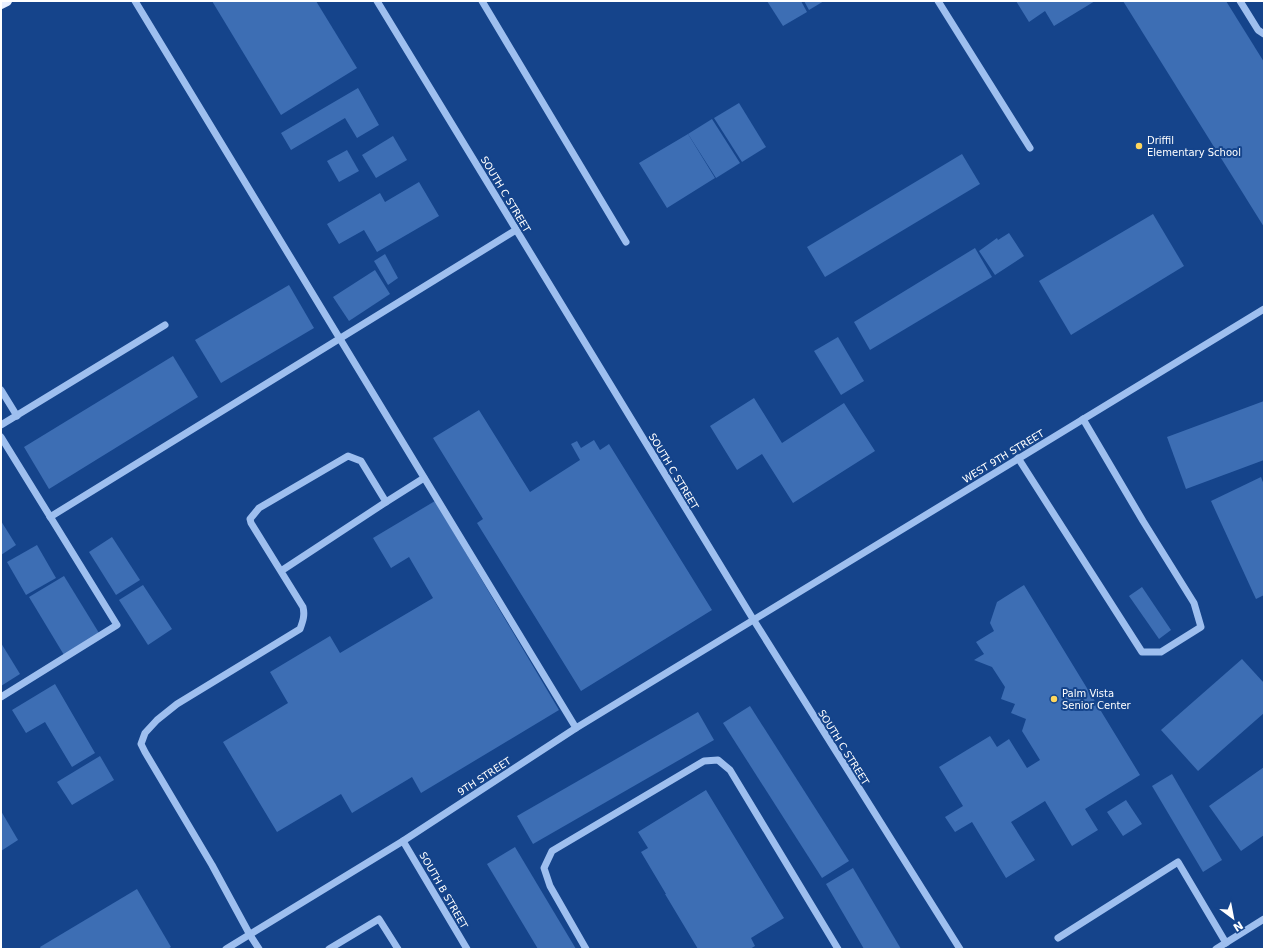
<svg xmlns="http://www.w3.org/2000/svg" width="1265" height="950" font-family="'DejaVu Sans',sans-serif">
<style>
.building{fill:#3d6eb4}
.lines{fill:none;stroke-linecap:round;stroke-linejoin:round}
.minor{stroke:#9ebfef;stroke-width:7}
.major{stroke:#e7efff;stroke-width:10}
.poi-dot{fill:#ffd75d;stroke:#15448b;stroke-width:1.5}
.labels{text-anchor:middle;stroke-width:4;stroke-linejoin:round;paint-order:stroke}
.poi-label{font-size:10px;fill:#fff;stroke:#15448b;text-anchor:start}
.street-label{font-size:10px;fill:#fff;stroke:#15448b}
</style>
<rect width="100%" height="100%" fill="#15448b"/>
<g class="building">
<polygon points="212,1 316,1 357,68 281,115"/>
<polygon points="767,1 801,1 807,12 783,26"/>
<polygon points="804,1 824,1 809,10"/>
<polygon points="1016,1 1095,1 1054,26 1045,11 1029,22"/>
<polygon points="1123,1 1226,1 1264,62 1264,227"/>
<polygon points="358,88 379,125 357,138 345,118 291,150 281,133"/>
<polygon points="739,103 766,147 742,162 714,118"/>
<polygon points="712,119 740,163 716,178 688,134"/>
<polygon points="688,134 715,178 691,193 683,180 691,193 667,208 639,163"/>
<polygon points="393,136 407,160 376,178 362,155"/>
<polygon points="347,150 359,171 339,182 327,161"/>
<polygon points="962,154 980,184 825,277 807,247"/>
<polygon points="419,182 439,216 377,252 364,230 339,244 327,224 380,193 385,202"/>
<polygon points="1153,214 1184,266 1071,335 1039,281"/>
<polygon points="1009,233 1024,256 995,275 979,251 997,238 998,240"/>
<polygon points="975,248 992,277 870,350 854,322"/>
<polygon points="385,254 398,278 388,285 374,261"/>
<polygon points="375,270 390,294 349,321 333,297"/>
<polygon points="289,285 314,328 221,383 195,340"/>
<polygon points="838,337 864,381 841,395 814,351"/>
<polygon points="173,356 198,397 49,489 24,447"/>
<polygon points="754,398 782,443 844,403 875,451 793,503 762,454 737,470 710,426"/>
<polygon points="1264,401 1264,460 1186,489 1167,437"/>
<polygon points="479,410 530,492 580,460 571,444 577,441 581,448 594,440 600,450 609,444 712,610 581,691 477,523 483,519 433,438"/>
<polygon points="1261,477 1264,485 1264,595 1256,599 1211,501"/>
<polygon points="435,501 559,710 421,793 412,777 352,813 341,794 277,832 223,742 288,703 270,672 330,636 340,653 433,598 409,557 391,568 373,538"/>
<polygon points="1,521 16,545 1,555"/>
<polygon points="112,537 140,580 116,595 89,552"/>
<polygon points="37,545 56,578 26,595 7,562"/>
<polygon points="64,576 99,633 64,655 29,597"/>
<polygon points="143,585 172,629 148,645 119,600"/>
<polygon points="1024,585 1140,775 1085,809 1098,830 1072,846 1045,801 1011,822 1035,860 1006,878 972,822 955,832 945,817 963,806 939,767 990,736 997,747 1009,739 1027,768 1040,760 1022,731 1026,719 1011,713 1015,704 1001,699 1005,687 992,667 974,660 984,654 976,642 994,631 990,623 997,602"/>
<polygon points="1142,587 1171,630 1159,639 1129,596"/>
<polygon points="1,643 20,674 1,686"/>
<polygon points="1242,659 1264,683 1264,713 1198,771 1161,730"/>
<polygon points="55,684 95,753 72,767 45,722 26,733 12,710"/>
<polygon points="750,706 849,861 822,878 723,723"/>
<polygon points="698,712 714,740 533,844 517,816"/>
<polygon points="100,756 114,780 72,805 57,782"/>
<polygon points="1264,767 1264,835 1241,851 1209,806"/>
<polygon points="1172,774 1222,860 1203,872 1152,786"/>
<polygon points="706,790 784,918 751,938 755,946 750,949 698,949 665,894 666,894 641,852 648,848 638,832"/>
<polygon points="1126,800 1142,824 1123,836 1107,812"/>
<polygon points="1,811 18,840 1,851"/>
<polygon points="515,847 576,949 538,949 487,864"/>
<polygon points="853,868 901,949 864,949 826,884"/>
<polygon points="137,889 171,947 168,949 41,949 40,947"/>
</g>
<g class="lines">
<g class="minor">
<polyline points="135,1 576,728"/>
<polyline points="377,1 753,619 960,949"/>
<polyline points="482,1 626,242"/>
<polyline points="938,1 1030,148"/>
<polyline points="1240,1 1258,30 1264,34"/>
<polyline points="1,390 17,416"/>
<polyline points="1,425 165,325"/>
<polyline points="1,437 117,625 1,697"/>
<polyline points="1018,458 1142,652 1161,652 1201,627 1194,603 1143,521 1083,419"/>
<polyline points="386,502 424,478"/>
<polyline points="50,517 516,230"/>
<polyline points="403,841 467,949"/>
<polyline points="1058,938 1178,862 1226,943"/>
<polyline points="226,949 403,841 576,728 1264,309"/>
<path d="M259,949L250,935L212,865L145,752L141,744L145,733L157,720L177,704L300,629C303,621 305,615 303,607L251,523L250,519L259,508L348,456L361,461L386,502L281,571"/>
<polyline points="329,949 379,919 398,949"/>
<polyline points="586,949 550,886 544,868 552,851 704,761 718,760 730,770 838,949"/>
<polyline points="1216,949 1264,919"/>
</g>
<polyline class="major" points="1,4 7,1"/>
</g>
<g class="poi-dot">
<circle cx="1139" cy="146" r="4"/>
<circle cx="1054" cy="699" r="4"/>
</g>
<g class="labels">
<g class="poi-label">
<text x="1147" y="144">Driffil<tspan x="1147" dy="12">Elementary School</tspan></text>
<text x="1062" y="697">Palm Vista<tspan x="1062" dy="12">Senior Center</tspan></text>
</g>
<g class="street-label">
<text transform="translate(506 194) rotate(59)" y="4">SOUTH C STREET</text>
<text transform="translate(1003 456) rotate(-31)" y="4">WEST 9TH STREET</text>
<text transform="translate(674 471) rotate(59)" y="4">SOUTH C STREET</text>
<text transform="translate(844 747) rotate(58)" y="4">SOUTH C STREET</text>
<text transform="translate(484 776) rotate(-33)" y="4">9TH STREET</text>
<text transform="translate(444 890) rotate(60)" y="4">SOUTH B STREET</text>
</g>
</g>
<rect width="1265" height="950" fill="none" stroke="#ffffff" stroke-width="4"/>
<g transform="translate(1233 918) rotate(148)" stroke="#15448b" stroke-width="3" paint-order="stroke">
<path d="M0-3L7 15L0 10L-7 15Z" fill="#ffffff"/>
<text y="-6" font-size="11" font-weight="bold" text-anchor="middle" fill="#ffffff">N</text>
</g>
</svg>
